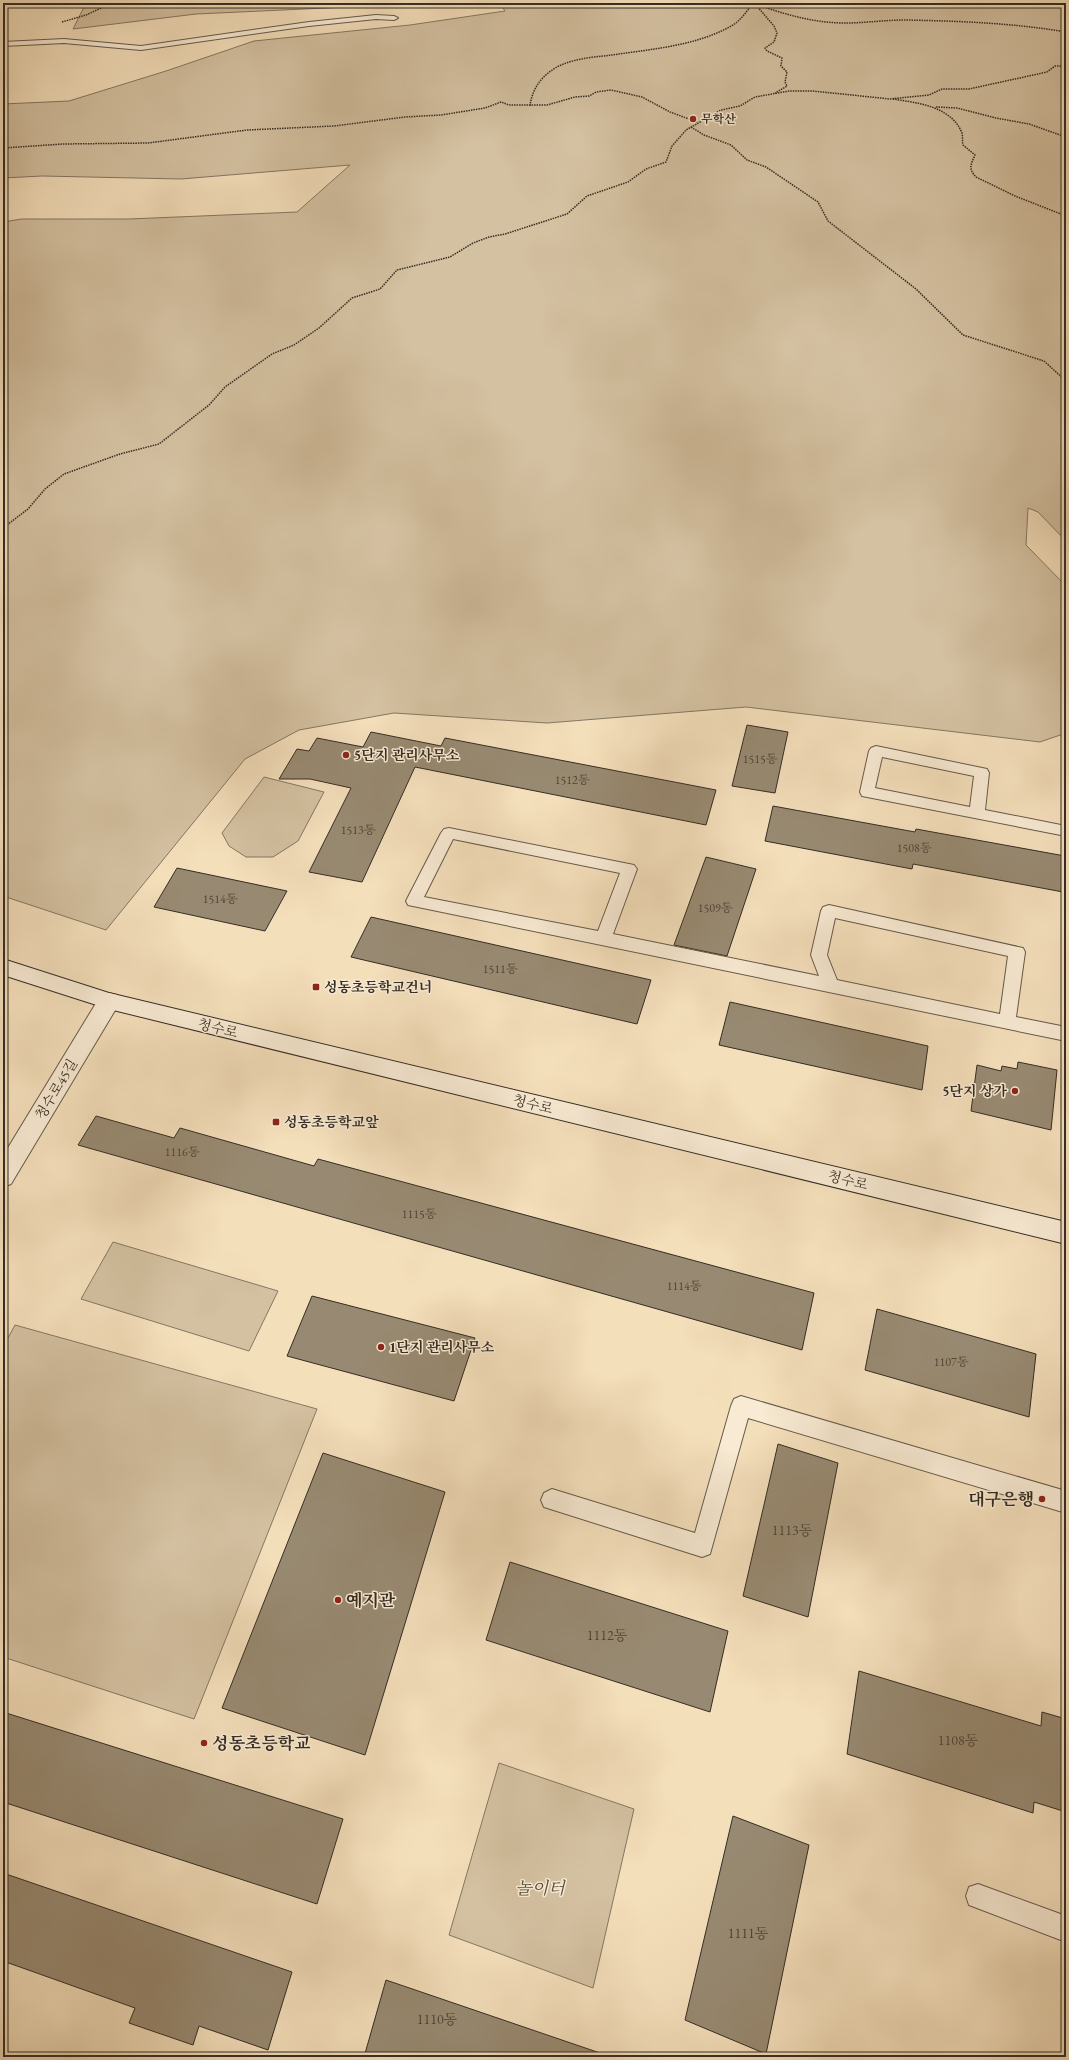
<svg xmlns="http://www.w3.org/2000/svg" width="1069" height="2060" font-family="'EB Garamond','Noto Serif KR',serif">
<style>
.green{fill:#d4c1a1;stroke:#847762}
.building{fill:#988a72;stroke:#352d23}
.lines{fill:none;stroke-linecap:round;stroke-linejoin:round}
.lane-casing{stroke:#655a49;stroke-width:2}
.street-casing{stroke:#655a49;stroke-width:2}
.secondary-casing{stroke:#352d23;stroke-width:2}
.path{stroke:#352d23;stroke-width:1.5;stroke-dasharray:1.5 1;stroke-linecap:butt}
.lane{fill:#f8ead3;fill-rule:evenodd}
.street{fill:#f8ead3;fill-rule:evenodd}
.secondary{fill:#f8ead3;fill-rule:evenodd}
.poi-dot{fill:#8f2418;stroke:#f8ead3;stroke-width:1.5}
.labels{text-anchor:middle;stroke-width:3;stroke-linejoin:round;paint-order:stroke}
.far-poi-label{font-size:12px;font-weight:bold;fill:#352d23;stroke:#f8ead3;text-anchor:start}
.number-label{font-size:12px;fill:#4e4437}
.poi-label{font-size:14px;font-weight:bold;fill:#352d23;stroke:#f8ead3;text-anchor:start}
.street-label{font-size:14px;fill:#352d23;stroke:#f8ead3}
.near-number-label{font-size:14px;fill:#4e4437}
.near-poi-label{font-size:17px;font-weight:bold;fill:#352d23;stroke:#f8ead3;text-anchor:start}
.near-park-label{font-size:17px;font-style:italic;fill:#554b3c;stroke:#f8ead3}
</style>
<rect width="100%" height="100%" fill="#f4dfbb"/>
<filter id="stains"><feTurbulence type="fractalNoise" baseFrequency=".005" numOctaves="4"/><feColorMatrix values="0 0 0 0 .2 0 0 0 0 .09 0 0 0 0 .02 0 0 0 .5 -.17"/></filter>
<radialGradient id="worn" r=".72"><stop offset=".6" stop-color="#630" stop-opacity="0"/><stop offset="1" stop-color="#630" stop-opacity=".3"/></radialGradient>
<g class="green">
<polygon points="86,3 375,3 348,7 196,14 73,29"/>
<polygon points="500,3 1066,3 1066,541 1038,512 1028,508 1026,545 1066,586 1066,733 1040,742 746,707 547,723 394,713 299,730 245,759 106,930 3,896 3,222 22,219 129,219 297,212 350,165 181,179 42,176 3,178 3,104 69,101 166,71 254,41 410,25 505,11"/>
<polygon points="264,777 324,792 298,841 273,857 246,857 229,846 222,833"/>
<polygon points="113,1242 278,1291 249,1351 81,1299"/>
<polygon points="15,1325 317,1409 194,1719 3,1657 3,1347"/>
<polygon points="499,1763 634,1809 593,1988 449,1935"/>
</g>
<g class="building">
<polygon points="747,725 788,732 775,793 732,786"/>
<polygon points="371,732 441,746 445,738 716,790 706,825 415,767 362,882 309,872 351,788 310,779 279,779 297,749 309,751 317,738 363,747"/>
<polygon points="773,806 915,832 916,829 1065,856 1063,892 913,864 912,869 765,841"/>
<polygon points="706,857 756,869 727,956 674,945"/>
<polygon points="177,868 287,891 265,931 154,907"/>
<polygon points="371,917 651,980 637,1024 351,957"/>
<polygon points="730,1002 928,1046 922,1090 719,1045"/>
<polygon points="1018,1062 1057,1070 1051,1130 971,1111 977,1065 1001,1071 1002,1066 1017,1069"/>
<polygon points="96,1116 174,1138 180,1128 314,1166 318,1159 814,1293 802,1350 78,1145"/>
<polygon points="312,1296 475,1338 454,1401 287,1356"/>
<polygon points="877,1309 1036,1354 1029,1417 865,1370"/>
<polygon points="778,1444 838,1463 808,1617 743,1596"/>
<polygon points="323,1453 445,1492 365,1755 222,1708"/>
<polygon points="510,1562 728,1631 710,1712 486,1640"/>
<polygon points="859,1671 1041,1726 1042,1712 1066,1719 1066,1812 1034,1802 1033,1813 847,1754"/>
<polygon points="3,1712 343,1819 317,1904 3,1802"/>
<polygon points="733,1816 809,1845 766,2054 685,2020"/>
<polygon points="3,1873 292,1972 268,2050 199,2026 193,2045 129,2023 135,2008 3,1961"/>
<polygon points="386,1980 600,2053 599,2057 364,2057"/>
</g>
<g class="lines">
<defs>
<g id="lane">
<polygon points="376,15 394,16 398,18 394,20 376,19 309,26 141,50 64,43 3,46 3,42 64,39 141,46 309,22"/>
<path d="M876,746L987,769L989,773L985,810L1066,826V836L862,796L860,792L869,751L871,748ZM882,757L974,776L970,807L875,788Z"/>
<path d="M449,828L634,865L637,869L613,934L819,976L811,955L821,911L823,907L829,905L1023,948L1025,952L1016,1017L1066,1027V1041L408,905L406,901L441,833L444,829ZM453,839L620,873L598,931L424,897ZM835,918L1008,956L1000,1014L837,980L827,955Z"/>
<polygon points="741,1396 1066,1491 1066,1513 748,1418 710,1554 702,1557 544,1507 541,1500 544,1493 552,1489 695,1533 731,1406 734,1399"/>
<polygon points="978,1884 1066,1916 1066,1942 969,1905 966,1896 969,1887"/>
</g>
<polygon id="street" points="109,993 117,995 120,1001 117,1007 11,1184 3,1187 3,1156 101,995"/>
<polygon id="secondary" points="3,959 109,993 1066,1222 1066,1244 109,1009 3,975"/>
</defs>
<use href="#lane" class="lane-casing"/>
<use href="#street" class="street-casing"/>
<use href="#secondary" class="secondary-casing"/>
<g class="path">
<polyline points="756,5 774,26 777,33 774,42 765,48 767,51 782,58 781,66 787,72 785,82 787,86 775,93"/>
<polyline points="62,22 86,15 112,3"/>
<path d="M893,99C918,103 951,106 962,133C963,137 962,141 963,145L975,155C971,164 968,169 976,177L1015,196L1066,216"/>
<path d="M530,106C532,88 543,74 559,66C576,58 595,57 612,55C652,49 697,46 733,25C741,20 747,11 753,3C783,14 813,23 845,23C865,23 885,20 905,20C959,21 1013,23 1066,32"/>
<polyline points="936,107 957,108 996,118 1029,124 1066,137"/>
<polyline points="691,127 704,135 731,145 747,160 766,167 818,202 828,221 916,289 963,335 1044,361 1066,381"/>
<polyline points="3,148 63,144 148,143 247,130 334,126 405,117 441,115 485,108 501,102 509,105 547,105 575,97 589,96 596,92 611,90 642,97 670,112 697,122"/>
<polyline points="3,528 28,509 45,489 64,474 120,454 159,444 209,405 225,387 272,354 294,345 319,328 352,298 380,289 397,270 450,257 473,243 489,237 505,234 567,214 587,196 628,182 646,169 666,162 672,146 686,130 721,110 740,106 755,97 789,91 813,91 890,99 929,95 942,89 969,89 1047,72 1055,66 1066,66"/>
</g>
<use href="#lane" class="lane"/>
<use href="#street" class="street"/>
<use href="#secondary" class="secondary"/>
</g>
<g class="poi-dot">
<circle cx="693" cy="119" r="4"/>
<circle cx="346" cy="755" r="4"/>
<rect x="312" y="983" width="8" height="8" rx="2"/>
<circle cx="1015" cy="1091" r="4"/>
<rect x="272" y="1118" width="8" height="8" rx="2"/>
<circle cx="381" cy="1347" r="4"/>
<circle cx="1042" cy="1499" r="4"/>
<circle cx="338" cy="1600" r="4"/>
<circle cx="204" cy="1743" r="4"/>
</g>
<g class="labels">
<g class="far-poi-label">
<text x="701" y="123">무학산</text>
</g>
<g class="number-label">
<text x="760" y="763">1515동</text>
<text x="572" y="784">1512동</text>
<text x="358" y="834">1513동</text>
<text x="914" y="852">1508동</text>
<text x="220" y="903">1514동</text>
<text x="715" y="912">1509동</text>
<text x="500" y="973">1511동</text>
<text x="182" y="1156">1116동</text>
<text x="419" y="1218">1115동</text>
<text x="684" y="1290">1114동</text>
<text x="951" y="1366">1107동</text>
</g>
<g class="poi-label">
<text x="354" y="760">5단지 관리사무소</text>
<text x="324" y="992">성동초등학교건너</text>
<text x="1007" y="1096" text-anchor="end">5단지 상가</text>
<text x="284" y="1127">성동초등학교앞</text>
<text x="389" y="1352">1단지 관리사무소</text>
</g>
<g class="street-label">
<text transform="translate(218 1028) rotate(14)" y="5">청수로</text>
<text transform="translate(56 1089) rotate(-59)" y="5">청수로45길</text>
<text transform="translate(533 1104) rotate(14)" y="5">청수로</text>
<text transform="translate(848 1180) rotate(14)" y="5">청수로</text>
</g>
<g class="near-number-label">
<text x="792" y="1535">1113동</text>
<text x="607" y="1640">1112동</text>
<text x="958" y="1745">1108동</text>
<text x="748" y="1938">1111동</text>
<text x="437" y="2024">1110동</text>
</g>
<g class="near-poi-label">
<text x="1034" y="1505" text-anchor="end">대구은행</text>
<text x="346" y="1606">예지관</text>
<text x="212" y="1749">성동초등학교</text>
</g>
<g class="near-park-label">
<text x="540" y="1894">놀이터</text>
</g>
</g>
<rect width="1069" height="2060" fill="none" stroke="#f4dfbb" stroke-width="16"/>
<rect x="4" y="4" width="1061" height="2052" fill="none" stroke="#352d23" stroke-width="2"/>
<rect x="8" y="8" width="1053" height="2044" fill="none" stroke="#352d23"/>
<rect width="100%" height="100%" filter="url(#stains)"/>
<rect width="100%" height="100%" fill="url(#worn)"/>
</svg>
